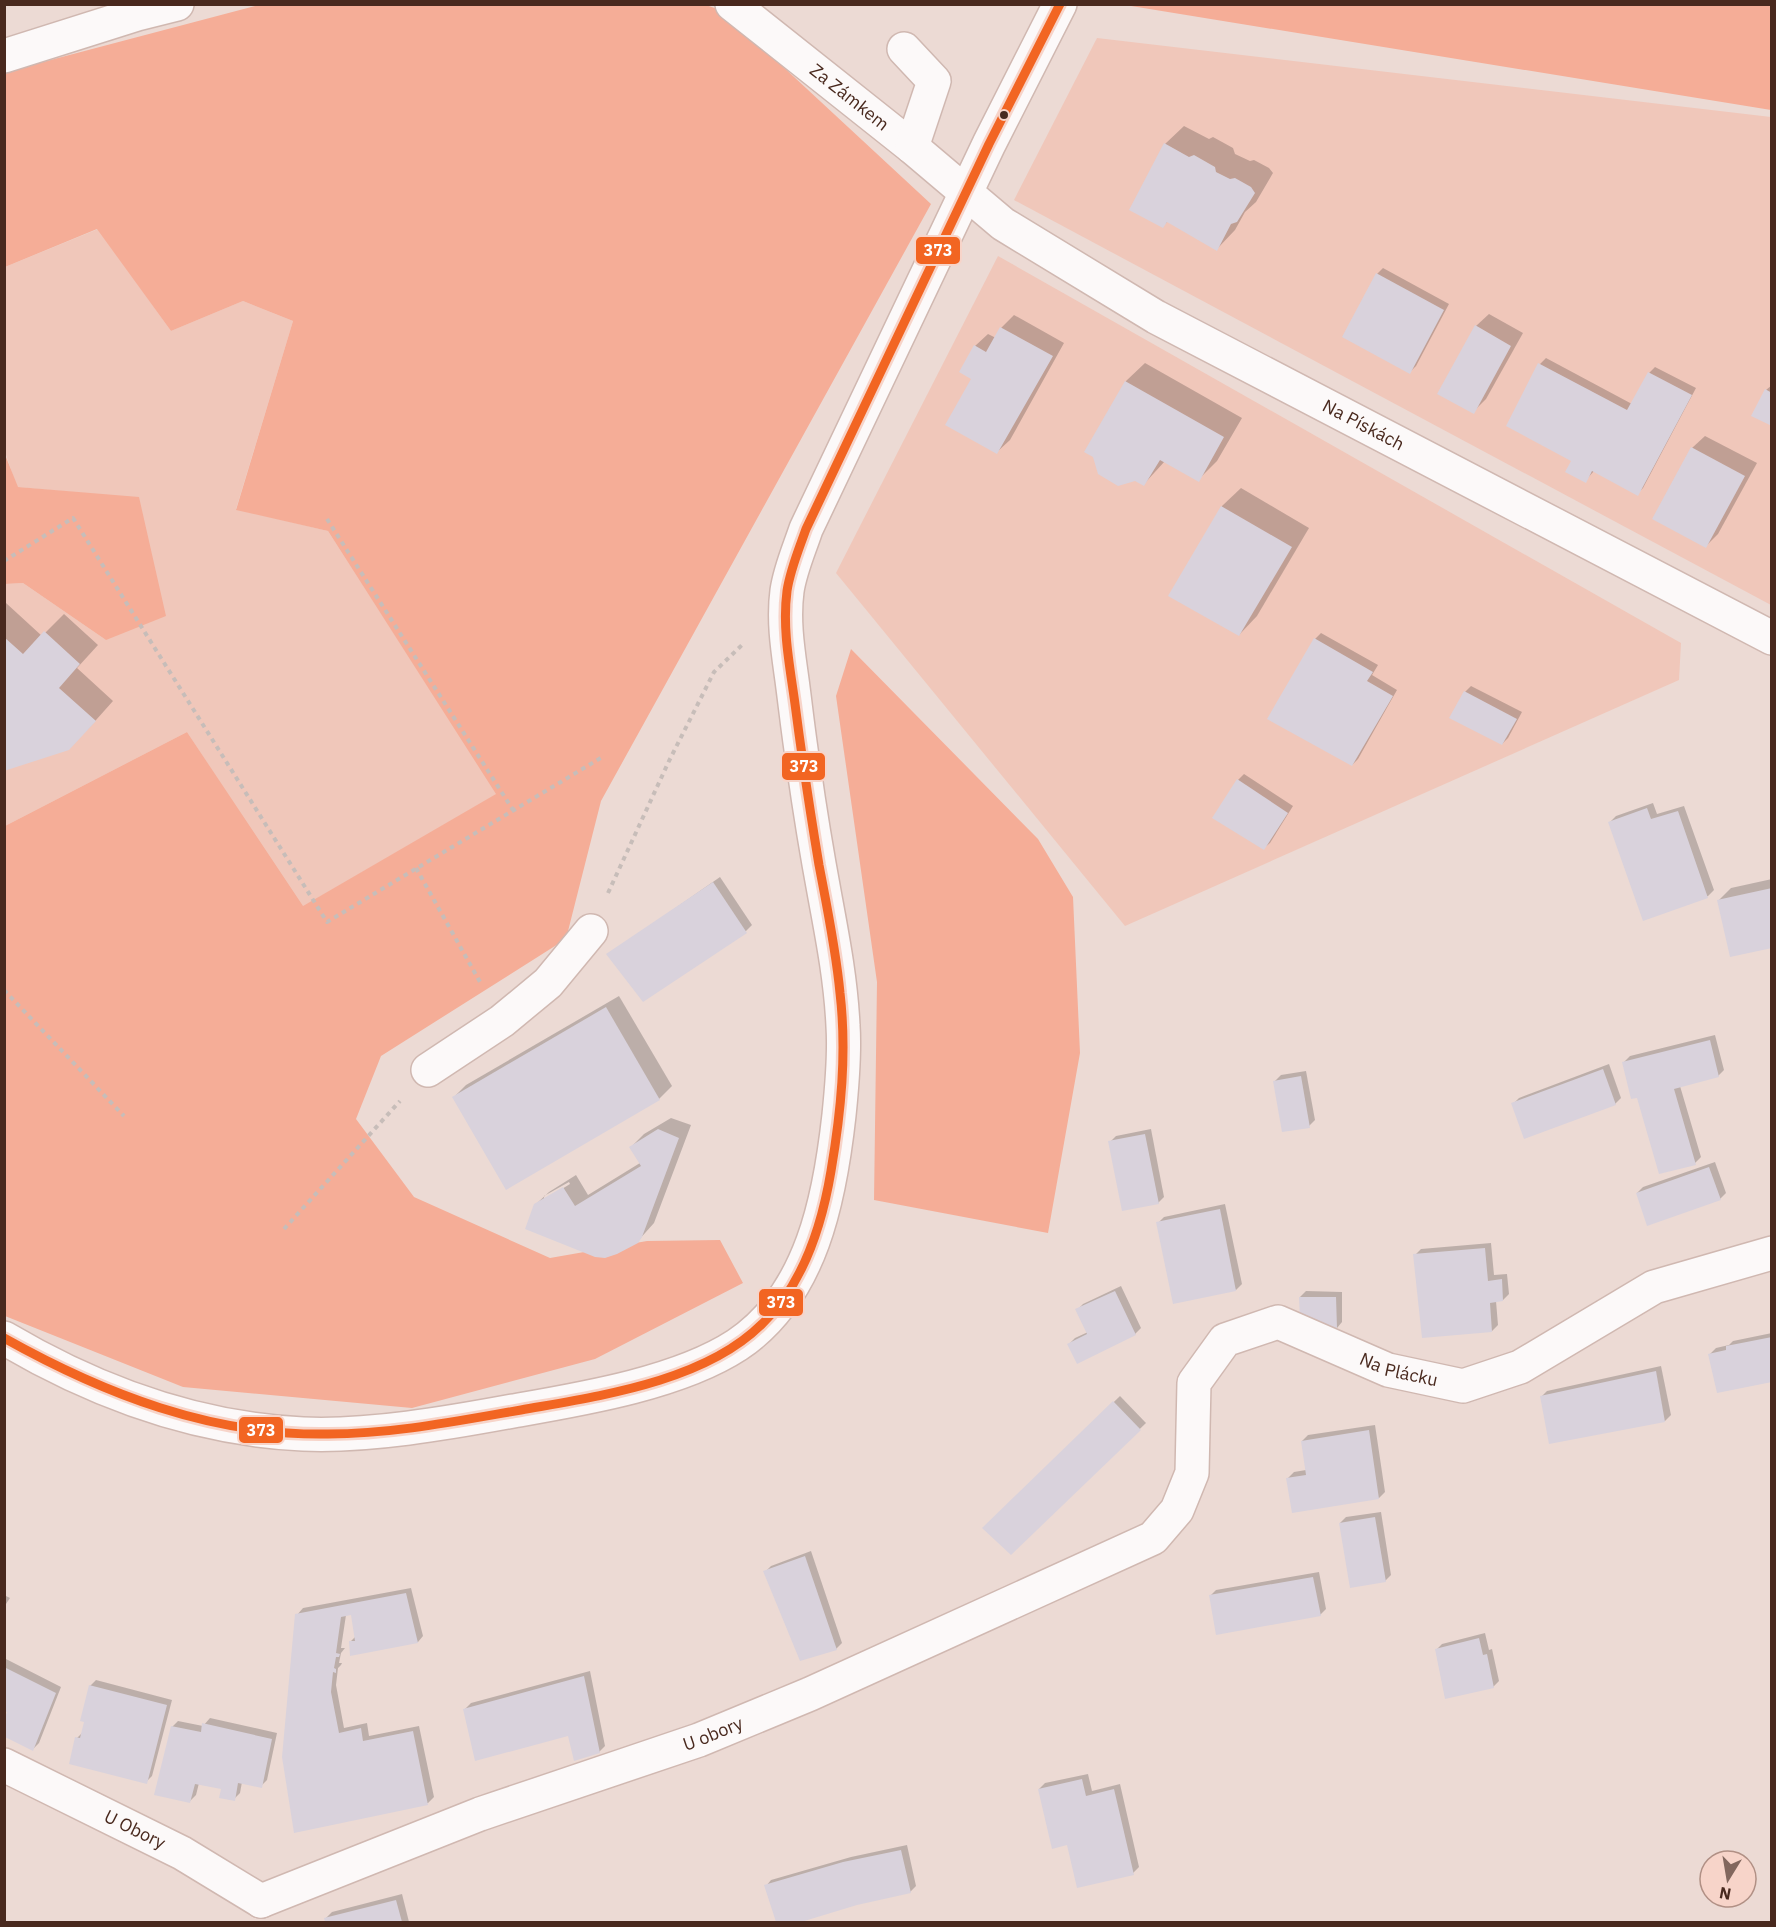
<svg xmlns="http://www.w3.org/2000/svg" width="1776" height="1927" font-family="'IBM Plex Sans',sans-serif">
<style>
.green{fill:#f0c7ba}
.forest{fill:#f5ad97}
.shadow{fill:#0003;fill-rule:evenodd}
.building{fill:#d9d2dc}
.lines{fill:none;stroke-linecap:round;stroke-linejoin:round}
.minor-casing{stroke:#d0b8b1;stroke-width:36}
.path{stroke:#c7bdb9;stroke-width:4;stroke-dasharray:4.5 4.5;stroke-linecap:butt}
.minor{stroke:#fcf9f9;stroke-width:33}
.bus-1-casing{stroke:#f7d4c9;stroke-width:14}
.bus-1{stroke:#f26522;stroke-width:9}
.bus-dot{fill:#49291e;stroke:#f7d4c9;stroke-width:2}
.labels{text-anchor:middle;stroke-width:4.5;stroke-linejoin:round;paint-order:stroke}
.street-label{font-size:18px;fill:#49291e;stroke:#f7d4c9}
.line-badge{stroke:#f7d4c9;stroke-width:2}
.badge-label{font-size:16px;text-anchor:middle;font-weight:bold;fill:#fff}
</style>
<rect width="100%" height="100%" fill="#ecdad4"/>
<g class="green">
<polygon points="1097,38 1771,117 1771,605 1014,200"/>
<polygon points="98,229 171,331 243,301 293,321 236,509 328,531 497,794 302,907 187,732 5,826 5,584 23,583 106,640 139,498 17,487 5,452 5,267"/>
<polygon points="998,256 1681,643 1679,680 1125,926 836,573"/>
</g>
<g class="forest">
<polygon points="259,5 706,5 723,11 931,204 601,801 566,939 381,1056 356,1119 414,1197 550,1258 647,1241 720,1240 743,1283 595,1359 412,1408 183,1387 5,1316 5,826 187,732 303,906 496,794 328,531 236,510 293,321 243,301 171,331 97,229 5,267 5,72"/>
<polygon points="1125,5 1771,5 1771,110"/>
<polygon points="4,452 18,487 139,497 166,616 106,640 23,583 5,584"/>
<polygon points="851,649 1038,839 1073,897 1080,1053 1048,1233 874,1200 877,982 836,696"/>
</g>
<g class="shadow">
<polygon points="1184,126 1209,139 1213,137 1233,148 1235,154 1250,161 1254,160 1269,168 1273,173 1256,202 1245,212 1235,230 1217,249 1168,221 1163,226 1165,144"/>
<polygon points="1383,268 1449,304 1416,366 1410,372 1377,274"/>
<polygon points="1489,314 1523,333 1486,399 1473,412 1476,326"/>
<polygon points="1014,315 1064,343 1010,440 997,452 973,378 975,346 988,334 996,338 1001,328"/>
<polygon points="1546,358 1632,404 1649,373 1655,367 1696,388 1643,488 1637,494 1594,471 1585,481 1540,364"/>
<polygon points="1145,363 1242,418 1217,461 1198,480 1165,461 1144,484 1086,451 1126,381"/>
<polygon points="1772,385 1772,424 1766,390"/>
<polygon points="1705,436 1757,463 1718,534 1706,546 1692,448"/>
<polygon points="1241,488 1309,528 1257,616 1239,635 1170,595 1222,506"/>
<polygon points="6,603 42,636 64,614 98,645 77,668 113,701 88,729 4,769 4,605"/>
<polygon points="1321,633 1378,665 1372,675 1397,690 1358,759 1352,765 1315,639"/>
<polygon points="1471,686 1522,712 1508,738 1502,744 1465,692"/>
<polygon points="1244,774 1293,806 1270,843 1264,848 1238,780"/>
<polygon points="1653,803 1657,814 1684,806 1714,890 1708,896 1644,919 1610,822 1616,816"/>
<polygon points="720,877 752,925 746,931 608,955"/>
<polygon points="1772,879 1772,947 1718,901 1731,888"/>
<polygon points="619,996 672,1086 659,1099 454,1097 466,1085"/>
<polygon points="1715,1035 1724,1070 1718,1076 1680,1086 1701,1157 1695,1163 1638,1096 1624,1062 1630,1056"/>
<polygon points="1609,1064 1621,1098 1615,1104 1513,1104 1519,1098"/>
<polygon points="1306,1071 1315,1120 1309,1126 1275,1081 1281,1075"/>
<path d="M671,1118L691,1125L654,1223L637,1242L535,1205L549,1192L576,1175L588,1195L640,1163L631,1147L644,1134ZM569,1182L570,1184L544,1200V1196Z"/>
<polygon points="1151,1129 1164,1197 1158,1203 1110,1142 1116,1136"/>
<polygon points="1715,1162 1726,1193 1720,1199 1637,1193 1643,1187"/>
<polygon points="1225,1204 1242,1284 1236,1290 1158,1223 1164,1217"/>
<polygon points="1491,1243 1494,1275 1507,1274 1509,1294 1503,1300 1496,1301 1498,1325 1492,1331 1415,1255 1421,1249"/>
<polygon points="1121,1286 1141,1328 1135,1334 1069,1344 1075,1338 1088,1332 1077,1310 1083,1304"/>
<polygon points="1306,1291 1342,1292 1342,1322 1337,1328 1300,1297"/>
<polygon points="1772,1333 1772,1380 1710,1354 1716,1348 1729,1345 1733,1341"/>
<polygon points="1661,1366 1671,1415 1665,1421 1541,1397 1547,1391"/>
<polygon points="1120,1396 1146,1423 1011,1553 984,1528"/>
<polygon points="1375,1425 1385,1492 1379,1498 1288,1478 1294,1472 1306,1470 1302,1441 1308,1435"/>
<polygon points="1381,1512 1391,1575 1385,1581 1340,1523 1346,1517"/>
<polygon points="811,1551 842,1643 836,1649 765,1572 771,1566"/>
<polygon points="1319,1572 1326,1609 1320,1615 1210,1596 1216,1590"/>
<polygon points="411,1588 423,1636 418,1642 350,1642 356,1636 352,1614 346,1615 341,1648 345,1648 341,1653 339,1663 342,1663 341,1665 338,1668 336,1685 344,1728 367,1723 369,1736 419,1726 434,1797 428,1803 295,1831 297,1615 303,1608"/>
<polygon points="4,1595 10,1598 4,1607"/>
<polygon points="1485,1633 1489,1650 1492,1649 1499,1681 1493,1687 1436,1650 1442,1644"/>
<polygon points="4,1658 61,1687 39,1743 33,1749 4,1735 4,1721 9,1711 4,1709"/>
<polygon points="590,1671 605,1746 599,1752 569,1734 465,1709 471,1703"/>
<polygon points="96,1680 172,1700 152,1776 146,1782 77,1738 83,1732 90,1686"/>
<polygon points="210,1718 277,1733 267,1780 261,1786 242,1782 240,1793 234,1799 223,1788 199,1783 196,1795 190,1801 172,1727 178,1721 203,1726"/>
<polygon points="1088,1774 1092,1791 1120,1784 1139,1867 1133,1873 1068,1843 1039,1789 1045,1783"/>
<polygon points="907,1845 916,1886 910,1892 856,1903 796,1922 777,1922 766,1886 771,1880 851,1857"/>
<polygon points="402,1894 409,1922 327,1922 326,1918 332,1912"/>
</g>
<g class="building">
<polygon points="1164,143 1189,157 1194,155 1215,167 1216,172 1230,179 1235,178 1251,187 1255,193 1237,222 1231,224 1217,251 1167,222 1163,228 1129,210"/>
<polygon points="1376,273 1444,310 1410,374 1342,337"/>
<polygon points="1475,325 1511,346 1474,414 1437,394"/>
<polygon points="1000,327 1053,356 997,454 945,425 971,379 959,372 974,345 986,352"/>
<polygon points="1538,363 1627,410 1648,372 1692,395 1638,496 1592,471 1586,483 1565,472 1571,461 1506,426"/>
<polygon points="1125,381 1224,437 1199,482 1160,460 1144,486 1135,481 1118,486 1098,474 1093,457 1084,452"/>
<polygon points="1765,389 1772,393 1772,426 1751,416"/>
<polygon points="1691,447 1745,476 1706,548 1652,519"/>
<polygon points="1221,506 1292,547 1239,636 1168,596"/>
<polygon points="44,631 80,664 59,688 96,721 69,750 4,771 4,637 23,654"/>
<polygon points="1314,638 1373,672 1367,681 1393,696 1352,766 1267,719"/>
<polygon points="1464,691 1517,719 1502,745 1449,718"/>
<polygon points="1237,779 1288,813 1264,850 1212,818"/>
<polygon points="1647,808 1651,819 1678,811 1708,898 1643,921 1608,822"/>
<polygon points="713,882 747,933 643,1002 606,954"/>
<polygon points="1772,888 1772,948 1730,957 1717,900"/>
<polygon points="606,1007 660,1100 506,1190 452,1097"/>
<polygon points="1710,1040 1719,1077 1674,1089 1696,1165 1659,1174 1637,1098 1631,1099 1622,1062"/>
<polygon points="1603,1069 1616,1105 1524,1139 1511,1103"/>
<polygon points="1301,1076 1310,1128 1282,1132 1273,1081"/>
<polygon points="658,1129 679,1138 642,1237 638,1243 617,1254 605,1258 595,1257 525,1229 534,1204 563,1187 575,1206 641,1166 629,1147"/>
<polygon points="1145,1134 1159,1204 1122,1211 1108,1141"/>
<polygon points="1709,1167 1721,1200 1647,1226 1636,1193"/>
<polygon points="1220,1209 1236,1291 1173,1304 1156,1222"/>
<polygon points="1485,1248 1488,1281 1502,1279 1503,1301 1490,1303 1492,1332 1422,1338 1413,1254"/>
<polygon points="1115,1291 1136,1335 1077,1364 1067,1344 1087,1334 1075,1309"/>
<polygon points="1299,1297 1336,1297 1337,1329 1300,1320"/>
<polygon points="1772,1337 1772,1382 1717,1393 1708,1354 1726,1350 1726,1346"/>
<polygon points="1656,1371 1665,1422 1549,1444 1540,1396"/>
<polygon points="1113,1401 1141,1430 1011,1555 982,1528"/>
<polygon points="1369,1430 1379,1499 1292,1513 1286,1478 1306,1475 1301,1441"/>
<polygon points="1375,1517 1386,1582 1350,1588 1339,1523"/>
<polygon points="805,1556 837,1650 800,1661 763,1571"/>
<polygon points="1313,1577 1321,1616 1216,1635 1209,1595"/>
<polygon points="406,1593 418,1643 350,1656 349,1641 355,1641 351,1615 341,1617 336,1653 340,1654 339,1657 336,1657 334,1668 336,1669 336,1673 333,1672 331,1692 339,1733 361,1728 363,1741 413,1731 428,1805 294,1833 282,1757 295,1614"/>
<polygon points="1479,1638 1483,1655 1487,1654 1494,1688 1445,1699 1435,1649"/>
<polygon points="4,1667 56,1693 33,1751 5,1737 5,1717 7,1712 4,1711"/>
<polygon points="584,1676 600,1753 574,1761 568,1736 475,1761 463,1709"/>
<polygon points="89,1685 167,1705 147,1784 69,1764 75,1737 80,1738 84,1722 80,1721"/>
<polygon points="202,1723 272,1739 262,1788 238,1783 235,1801 219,1798 221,1789 195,1784 190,1803 154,1795 171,1726 201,1732"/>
<polygon points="1082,1779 1086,1796 1114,1789 1134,1875 1077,1888 1067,1845 1052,1849 1038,1789"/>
<polygon points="901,1850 911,1893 857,1905 801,1922 776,1922 764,1885 843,1862"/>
<polygon points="396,1900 402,1922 325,1922 324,1918"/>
</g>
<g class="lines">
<defs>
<g id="minor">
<path id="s1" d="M732,4L912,147L1003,224L1156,317L1772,638"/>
<polyline points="904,49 934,81 912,147"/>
<polyline points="4,56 137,14 177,4"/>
<polyline points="428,1070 502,1021 548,983 591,931"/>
<path d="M4,1338C97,1393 196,1429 303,1434C368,1437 448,1423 513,1411C582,1399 679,1383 737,1345C812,1295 830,1197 839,1115C842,1086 845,1055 843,1026C841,982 833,940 825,897C817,854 810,812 804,769C799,739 796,710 792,680C788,651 783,621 787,591C790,570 799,550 806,529L989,144L1060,4"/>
<path id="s2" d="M4,1765L182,1853L261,1901"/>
<path id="s3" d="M261,1901L480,1814L699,1740L810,1694L1153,1538L1177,1510L1192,1473L1194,1383L1225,1340L1278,1322L1388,1370L1463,1386L1520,1367L1654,1287L1772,1253"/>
</g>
</defs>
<use href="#minor" class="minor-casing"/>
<g class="path">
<polyline points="327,519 513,810"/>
<polyline points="4,561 73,518 327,922 604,756"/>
<polyline points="416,868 480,982"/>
<polyline points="608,893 669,761 714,672 744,643"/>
<polyline points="4,990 124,1116"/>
<polyline points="284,1229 400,1101"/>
</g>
<use href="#minor" class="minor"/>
<defs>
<path id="bus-1" d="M4,1338C104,1394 212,1436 328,1434C393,1434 457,1421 521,1410C599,1396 704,1382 762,1324C803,1285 822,1225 831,1171C841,1112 847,1053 840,993C836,950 827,907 819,865C810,811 802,758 795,704C790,667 782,629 787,591C790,570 799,549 806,529L989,144L1060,4"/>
</defs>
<use href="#bus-1" class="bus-1-casing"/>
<use href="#bus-1" class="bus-1"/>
</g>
<circle class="bus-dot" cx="1004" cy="115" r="5"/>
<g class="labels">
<g class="street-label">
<text dy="6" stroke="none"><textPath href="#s1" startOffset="150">Za Zámkem</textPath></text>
<text dy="6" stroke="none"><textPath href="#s1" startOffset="762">Na Pískách</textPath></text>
<text dy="6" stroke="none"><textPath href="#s3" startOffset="1370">Na Plácku</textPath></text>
<text dy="6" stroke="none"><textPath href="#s3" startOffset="482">U obory</textPath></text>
<text dy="6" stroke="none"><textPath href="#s2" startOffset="146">U Obory</textPath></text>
</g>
</g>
<g class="line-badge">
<rect x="915" y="236" width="46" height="29" rx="6" fill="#f26522"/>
<rect x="781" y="752" width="45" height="29" rx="6" fill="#f26522"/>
<rect x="758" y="1288" width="46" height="29" rx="6" fill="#f26522"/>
<rect x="238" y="1416" width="46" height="28" rx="6" fill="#f26522"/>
</g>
<g class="badge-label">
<text x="938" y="256">373</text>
<text x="804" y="772">373</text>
<text x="781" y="1308">373</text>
<text x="261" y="1436">373</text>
</g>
<rect width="1776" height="1927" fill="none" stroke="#49291e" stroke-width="12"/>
<g transform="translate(1728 1879) rotate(191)"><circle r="28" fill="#f7d4c9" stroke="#b19085" stroke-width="1.5"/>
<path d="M0-4.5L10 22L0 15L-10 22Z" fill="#82675e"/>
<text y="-9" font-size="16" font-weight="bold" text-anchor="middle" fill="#49291e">N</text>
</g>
</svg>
